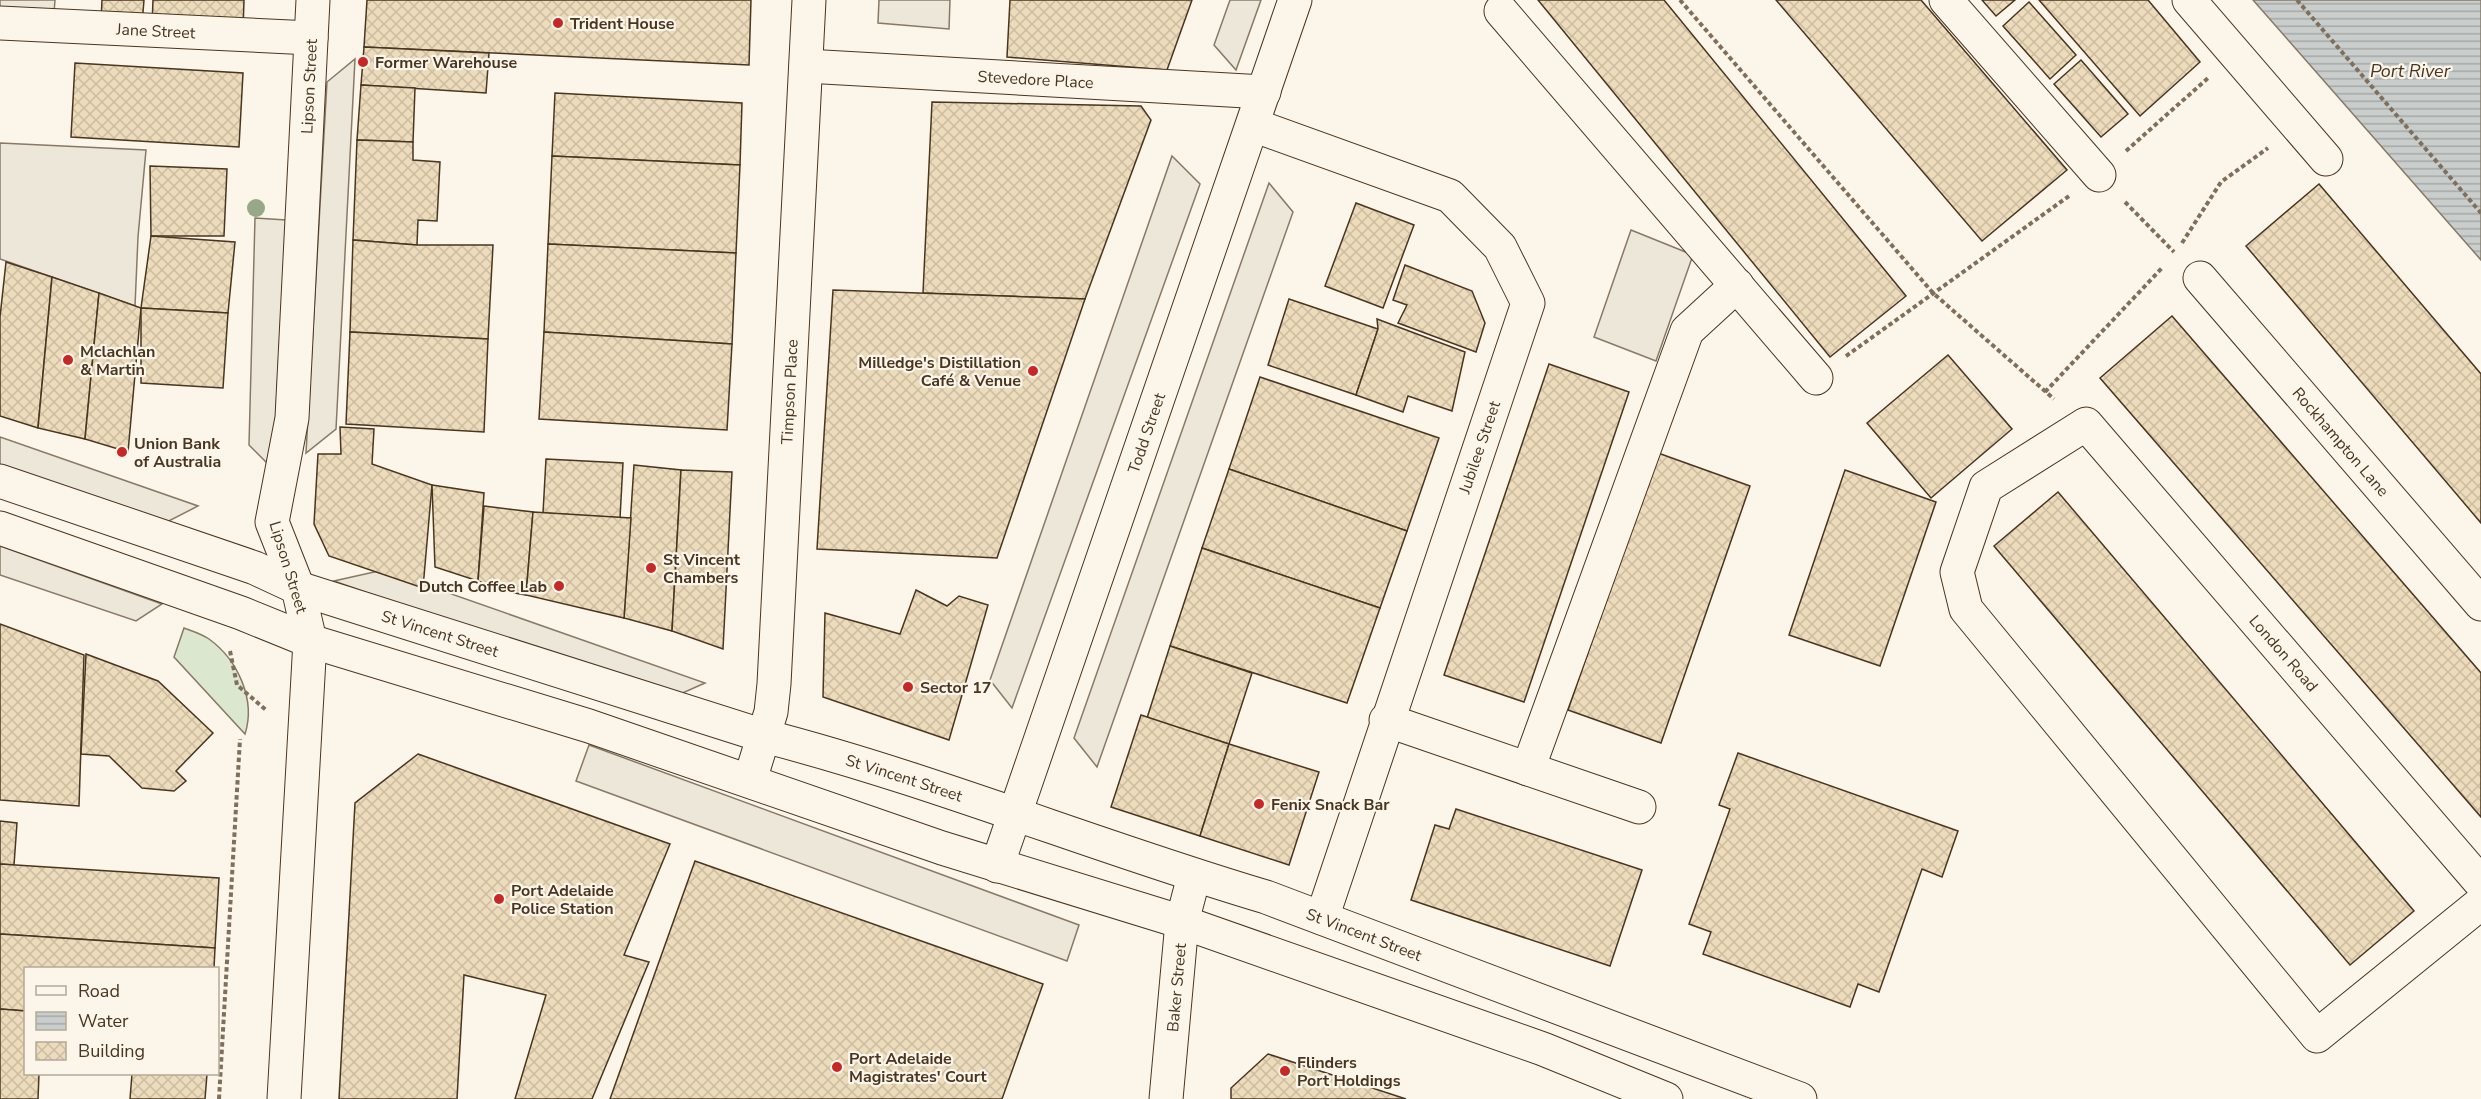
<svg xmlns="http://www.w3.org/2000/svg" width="2481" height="1099" font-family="'Nunito Sans',sans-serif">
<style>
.garden{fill:#dce7d0;stroke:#887966;stroke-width:1.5}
.parking{fill:#ede7d9;stroke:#887966;stroke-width:1.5}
.water{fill:url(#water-rules);stroke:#887966;stroke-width:1.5}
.building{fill:url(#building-cross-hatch);stroke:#4a3520;stroke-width:1.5}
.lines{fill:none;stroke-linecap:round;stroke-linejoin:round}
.minor-casing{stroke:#4a3520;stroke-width:35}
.major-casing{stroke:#4a3520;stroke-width:35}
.path{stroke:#7f6f5c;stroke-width:4;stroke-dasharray:4.5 3;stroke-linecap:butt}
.minor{stroke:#fbf6e9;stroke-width:33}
.major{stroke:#fbf6e9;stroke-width:33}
.tree{fill:#96a887}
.poi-dot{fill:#c62828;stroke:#fbf6e9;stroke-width:2}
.labels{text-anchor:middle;stroke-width:4.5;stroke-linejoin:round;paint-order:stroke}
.poi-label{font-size:16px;font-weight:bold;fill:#4a3520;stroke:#fbf6e9;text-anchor:start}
.street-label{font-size:16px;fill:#4a3520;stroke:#fbf6e9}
.water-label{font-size:18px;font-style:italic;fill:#4a3520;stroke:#fbf6e9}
</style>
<defs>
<pattern id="water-rules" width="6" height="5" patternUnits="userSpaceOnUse" patternTransform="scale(1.5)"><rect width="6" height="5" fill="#c9cecd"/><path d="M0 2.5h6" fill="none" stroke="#a5a8a6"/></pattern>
<pattern id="building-cross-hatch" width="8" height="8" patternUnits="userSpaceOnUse" patternTransform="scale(1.5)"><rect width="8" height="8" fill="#ecdcbc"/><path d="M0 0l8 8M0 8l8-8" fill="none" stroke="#ccbda1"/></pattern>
</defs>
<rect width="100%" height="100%" fill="#fbf6e9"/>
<path class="garden" d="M184,628C192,631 202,634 209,639C238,660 256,700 245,734L174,657Z"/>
<g class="parking">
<polygon points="0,0 55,0 53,25 0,20"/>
<polygon points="879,0 950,0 949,29 878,23"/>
<polygon points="1230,0 1261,0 1236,70 1214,45"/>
<polygon points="355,59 336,429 306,453 327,82"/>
<polygon points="0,143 146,150 138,237 135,306 0,259"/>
<polygon points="1172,156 1200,184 1012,708 990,680"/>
<polygon points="1269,183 1293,212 1097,767 1074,738"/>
<polygon points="255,218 286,220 273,469 249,445"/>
<polygon points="1631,230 1693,255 1656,361 1594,337"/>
<polygon points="0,437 198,506 161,525 0,468"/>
<polygon points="0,546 162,604 136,621 0,575"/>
<polygon points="383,570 705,683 669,699 334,581"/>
<polygon points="589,745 1079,925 1067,961 576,781"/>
</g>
<polygon class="water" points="2253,0 2481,0 2481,260"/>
<g class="building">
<polygon points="102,0 144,0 142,24 101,22"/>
<polygon points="153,0 244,0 243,30 152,26"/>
<polygon points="367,0 751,0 749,65 364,47"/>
<polygon points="1010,0 1192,0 1167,70 1007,57"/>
<polygon points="1538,0 1664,0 1906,296 1830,357"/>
<polygon points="1776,0 1921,0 2067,170 1982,241"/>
<polygon points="1982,0 2015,0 1996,16"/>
<polygon points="2039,0 2148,0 2200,62 2140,116"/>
<polygon points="2029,2 2076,55 2050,79 2003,26"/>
<polygon points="364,47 489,53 486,93 361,85"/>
<polygon points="2081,60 2128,114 2101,137 2054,84"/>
<polygon points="75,63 243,73 239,147 71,137"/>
<polygon points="361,85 415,88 413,142 357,140"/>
<polygon points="555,93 742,103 740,165 552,156"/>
<polygon points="932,102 1141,106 1151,120 1085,299 923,293"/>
<polygon points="357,140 413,142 413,160 440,162 437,221 418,220 417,245 353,240"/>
<polygon points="552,156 740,165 736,253 548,244"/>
<polygon points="150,166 227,169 224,236 151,236"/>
<polygon points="2319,184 2481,374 2481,523 2246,246"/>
<polygon points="1356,203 1414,225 1383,308 1325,286"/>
<polygon points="151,236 235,242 228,313 141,308"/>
<polygon points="353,240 417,245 493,245 488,339 350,332"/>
<polygon points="548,244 736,253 732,344 544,332"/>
<polygon points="6,262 52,277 38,428 0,416 0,317"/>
<polygon points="1405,265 1472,291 1485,323 1476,352 1398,323 1407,305 1393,300"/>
<polygon points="52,277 99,293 85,439 38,428"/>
<polygon points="833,290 1085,299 997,558 817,549"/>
<polygon points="99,293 141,308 128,452 85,439"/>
<polygon points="1289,299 1378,329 1356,395 1268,365"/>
<polygon points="141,308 228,313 223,388 141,383"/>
<polygon points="2172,316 2481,673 2481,817 2100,378"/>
<polygon points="1377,319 1465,352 1452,411 1408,396 1403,412 1356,395 1378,329"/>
<polygon points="350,332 488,339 484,432 346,424"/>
<polygon points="544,332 732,344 727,430 539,419"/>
<polygon points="1948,355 2012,429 1931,498 1867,423"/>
<polygon points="1549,364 1629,392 1524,702 1444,675"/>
<polygon points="1260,377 1439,438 1407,531 1229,469"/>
<polygon points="340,427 374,429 372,464 432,485 423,588 329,556 314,524 318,454 341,454"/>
<polygon points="1658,453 1750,486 1661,743 1568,710"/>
<polygon points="546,459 623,463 620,518 543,513"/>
<polygon points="634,465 681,470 672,631 624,618"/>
<polygon points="1229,469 1407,531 1380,608 1202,548"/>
<polygon points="681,470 732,472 723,649 672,631"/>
<polygon points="1845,470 1936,502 1880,666 1789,635"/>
<polygon points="432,485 484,493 478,581 435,567"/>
<polygon points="2058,492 2414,911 2350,965 1994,546"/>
<polygon points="484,506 533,512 526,595 504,591 478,581"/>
<polygon points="533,512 631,518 624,618 526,595"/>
<polygon points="1202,548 1380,608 1347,703 1170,646"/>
<polygon points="916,590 947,606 959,596 988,605 949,740 823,697 825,613 900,634"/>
<polygon points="0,624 84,655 79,806 0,800"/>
<polygon points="1170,646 1252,673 1229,744 1147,718"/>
<polygon points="86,654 158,681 213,733 176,771 186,781 174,791 142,788 109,756 81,754"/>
<polygon points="1141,715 1229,744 1200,836 1111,807"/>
<polygon points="1229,744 1319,772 1289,865 1200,836"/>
<polygon points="1738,753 1958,831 1942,877 1922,869 1879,992 1858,984 1850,1007 1703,954 1711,932 1689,924 1730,809 1719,805"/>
<polygon points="418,754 670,844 624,955 649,962 592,1099 515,1099 546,995 464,975 457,1099 339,1099 355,803"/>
<polygon points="1456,809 1642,870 1610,966 1411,900 1435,825 1449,829"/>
<polygon points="0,821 17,823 14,865 0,864"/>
<polygon points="695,861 1043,984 1002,1099 610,1099"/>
<polygon points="0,864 219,878 215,948 0,934"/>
<polygon points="0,934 215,948 214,968 26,968 26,1011 0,1009"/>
<polygon points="0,1009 26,1011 26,1074 39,1074 38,1099 0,1099"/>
<polygon points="1268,1054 1406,1099 1231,1099 1231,1088"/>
<polygon points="132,1074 207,1074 205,1099 130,1099"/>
</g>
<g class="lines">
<defs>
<g id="minor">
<polyline points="1946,0 2099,175"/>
<polyline points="2189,0 2326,159"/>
<polyline points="1501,11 1816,378"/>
<path id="s1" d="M0,23L311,38"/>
<path id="s2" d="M806,66L1264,92"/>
<polyline points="1253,125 1450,196 1500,247 1528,303 1322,918"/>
<path id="s3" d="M2200,278L2481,604"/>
<polyline points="1386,720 1639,807"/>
<polyline points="1528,769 1687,331 1737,285"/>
<path id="s4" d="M750,780L771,712L774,684L809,0"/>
<path id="s5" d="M997,866L1295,0"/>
<polyline points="2481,883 2086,424 1986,487 1957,572 1966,609 2317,1036 2481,903"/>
<path id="s6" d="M284,1099L310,641L298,588L272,522L292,418L313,0"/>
<path id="s7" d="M1166,1099L1182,922L1194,876"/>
</g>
<g id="major">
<path id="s8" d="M0,481L255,568L298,588L764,736C934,780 1097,847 1266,897L1800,1099"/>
<polyline points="0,528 241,613 310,641 589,726 942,848 1182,922 1543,1049 1666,1099"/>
</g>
</defs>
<use href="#minor" class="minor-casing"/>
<use href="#major" class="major-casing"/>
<g class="path">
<polyline points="1680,0 1933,293 2054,399"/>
<polyline points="2297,0 2481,213"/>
<polyline points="2126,151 2208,78"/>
<polyline points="2125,202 2174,252"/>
<polyline points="2182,243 2221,182 2268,148"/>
<polyline points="1846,356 2069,196"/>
<polyline points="2045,392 2162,268"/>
<polyline points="230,651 237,685 266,710"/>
<polyline points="219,1099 240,739"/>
</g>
<use href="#minor" class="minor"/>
<use href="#major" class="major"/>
</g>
<circle class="tree" cx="256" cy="208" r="9"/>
<g class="poi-dot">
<circle cx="558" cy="23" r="6"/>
<circle cx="363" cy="62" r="6"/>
<circle cx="68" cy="360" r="6"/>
<circle cx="1033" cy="371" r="6"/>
<circle cx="122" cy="452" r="6"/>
<circle cx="651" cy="568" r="6"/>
<circle cx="559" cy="586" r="6"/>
<circle cx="908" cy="687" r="6"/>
<circle cx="1259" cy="804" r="6"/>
<circle cx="499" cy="899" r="6"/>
<circle cx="837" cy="1067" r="6"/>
<circle cx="1285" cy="1071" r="6"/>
</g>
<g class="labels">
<g class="poi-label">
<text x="570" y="29">Trident House</text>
<text x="375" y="68">Former Warehouse</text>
<text x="80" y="357">Mclachlan<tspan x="80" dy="18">&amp; Martin</tspan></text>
<text x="1021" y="368" text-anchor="end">Milledge's Distillation<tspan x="1021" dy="18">Café &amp; Venue</tspan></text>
<text x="134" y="449">Union Bank<tspan x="134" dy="18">of Australia</tspan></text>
<text x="663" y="565">St Vincent<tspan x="663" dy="18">Chambers</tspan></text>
<text x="547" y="592" text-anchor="end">Dutch Coffee Lab</text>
<text x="920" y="693">Sector 17</text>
<text x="1271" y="810">Fenix Snack Bar</text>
<text x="511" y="896">Port Adelaide<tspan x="511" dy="18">Police Station</tspan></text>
<text x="849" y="1064">Port Adelaide<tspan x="849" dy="18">Magistrates' Court</tspan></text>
<text x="1297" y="1068">Flinders<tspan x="1297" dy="18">Port Holdings</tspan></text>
</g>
<g class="street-label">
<text dy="6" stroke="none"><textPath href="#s1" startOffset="156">Jane Street</textPath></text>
<text dy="6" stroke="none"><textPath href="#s2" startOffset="230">Stevedore Place</textPath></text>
<text dy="6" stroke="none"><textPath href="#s6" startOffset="1022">Lipson Street</textPath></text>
<text dy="6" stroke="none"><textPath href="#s4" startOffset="392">Timpson Place</textPath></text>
<text dy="6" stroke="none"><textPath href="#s5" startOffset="458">Todd Street</textPath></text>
<text dy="6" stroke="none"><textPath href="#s3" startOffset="216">Rockhampton Lane</textPath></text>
<text transform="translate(1479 447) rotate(-71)" y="6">Jubilee Street</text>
<text transform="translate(289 567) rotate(73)" y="6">Lipson Street</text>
<text dy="6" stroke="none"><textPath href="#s8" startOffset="466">St Vincent Street</textPath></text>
<text transform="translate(2284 653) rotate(49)" y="6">London Road</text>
<text dy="6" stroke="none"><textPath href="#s8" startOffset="952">St Vincent Street</textPath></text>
<text dy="6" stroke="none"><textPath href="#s8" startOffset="1438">St Vincent Street</textPath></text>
<text dy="6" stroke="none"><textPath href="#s7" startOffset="112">Baker Street</textPath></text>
</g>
<g class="water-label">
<text x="2410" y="77">Port River</text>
</g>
</g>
<rect x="24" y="967" width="195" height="108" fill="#fbf6e9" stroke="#b4a999" stroke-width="1.5"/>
<rect x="36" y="986" width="30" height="9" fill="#fbf6e9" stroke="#b4a999" stroke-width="1.5"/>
<text x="78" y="997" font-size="18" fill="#4a3520">Road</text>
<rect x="36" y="1012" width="30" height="18" fill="url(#water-rules)" stroke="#b4a999" stroke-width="1.5"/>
<text x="78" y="1027" font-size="18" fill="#4a3520">Water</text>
<rect x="36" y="1042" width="30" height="18" fill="url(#building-cross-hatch)" stroke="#b4a999" stroke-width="1.5"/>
<text x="78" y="1057" font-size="18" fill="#4a3520">Building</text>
</svg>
